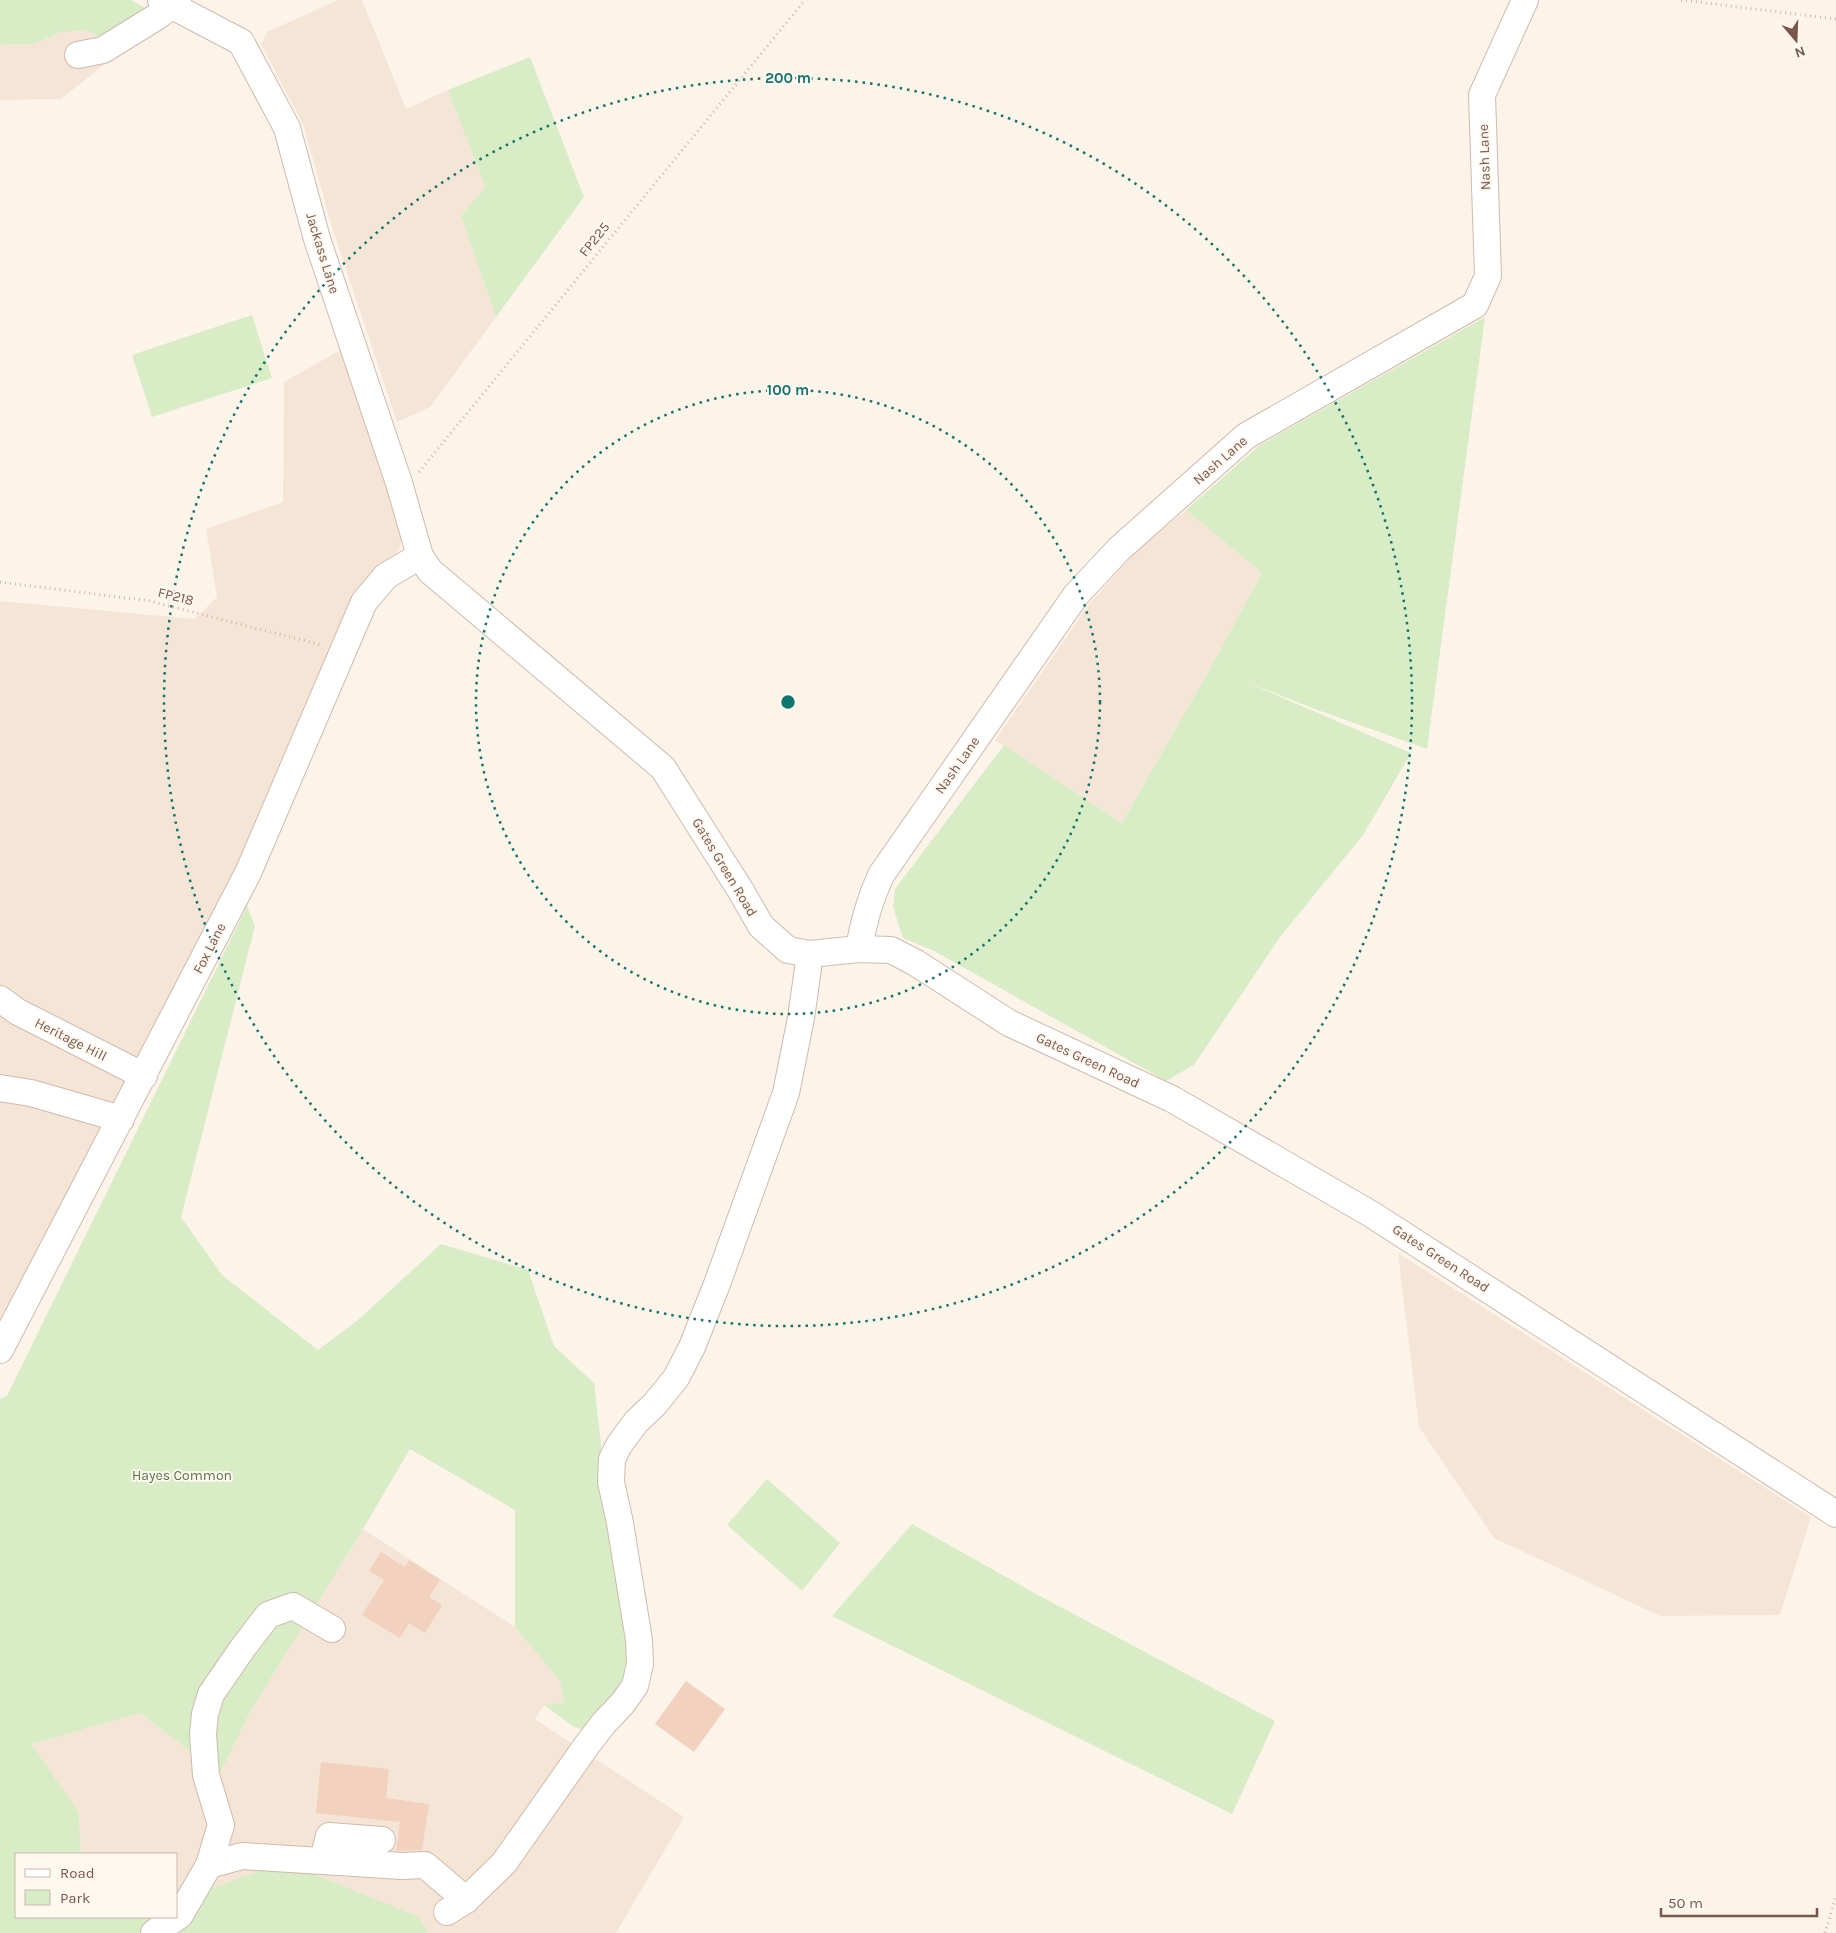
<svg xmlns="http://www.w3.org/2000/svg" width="1836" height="1933" font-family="Karla,sans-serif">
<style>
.residential{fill:#f5e5d7}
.green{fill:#d8ecc6}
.building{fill:#f3d1bf}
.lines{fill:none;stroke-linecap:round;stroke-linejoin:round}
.minor-casing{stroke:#d0baad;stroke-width:28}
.path{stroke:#d9b4a2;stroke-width:3;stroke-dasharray:1 4;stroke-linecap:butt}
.minor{stroke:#fff;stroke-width:26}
.ring{fill:none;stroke:#0f766e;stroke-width:2.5;stroke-dasharray:2.5 5}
.labels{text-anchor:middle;stroke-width:4;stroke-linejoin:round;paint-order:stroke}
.street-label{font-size:14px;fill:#79584b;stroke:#fff8f0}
.park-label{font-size:14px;fill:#547940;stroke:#fff8f0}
.centre{fill:#0f766e;stroke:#fff8f0;stroke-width:2.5}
.ring-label{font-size:15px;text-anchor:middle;font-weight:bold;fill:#0f766e;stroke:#fff8f0;stroke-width:4;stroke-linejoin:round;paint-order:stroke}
</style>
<rect width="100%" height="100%" fill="#fdf4e9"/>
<g class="residential">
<polygon points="338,0 362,0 406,109 448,90 485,187 461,216 496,317 430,407 397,422 333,230 303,124 261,44 267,32"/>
<polygon points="83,28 101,38 120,52 61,99 0,100 0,45 33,44 62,32"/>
<polygon points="342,349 403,531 400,549 356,600 240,867 0,1329 0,601 195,619 217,597 206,529 283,502 284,382"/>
<polygon points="1186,510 1262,573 1211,667 1122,823 995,740 1090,603 1138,549"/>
<polygon points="1398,1253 1811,1517 1780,1615 1660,1616 1494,1538 1419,1427"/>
<polygon points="363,1529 515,1627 560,1681 564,1704 544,1705 535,1719 684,1817 616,1933 428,1933 418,1917 284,1862 212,1888 176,1891 176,1854 81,1854 79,1813 32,1744 140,1713 220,1774 250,1712"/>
</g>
<g class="green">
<polygon points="0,0 131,0 151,11 101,38 87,30 62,32 33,44 0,45"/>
<polygon points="530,57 584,197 496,317 461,216 485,187 448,90"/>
<polygon points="252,315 272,378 152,417 132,355"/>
<polygon points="1485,317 1427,749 1315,709 1241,680 1411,753 1363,835 1280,937 1194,1065 1166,1081 934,951 903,938 893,907 895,889 1004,745 1122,823 1211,667 1262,573 1186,510 1260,445"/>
<polygon points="247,906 255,926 181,1217 222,1275 318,1350 358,1320 441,1244 528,1270 554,1346 594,1383 603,1462 622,1565 629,1676 588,1731 574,1727 544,1705 564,1703 560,1681 515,1627 515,1510 410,1449 363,1529 250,1712 220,1774 140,1713 32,1744 79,1813 81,1854 16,1854 16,1917 176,1917 176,1891 212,1888 284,1862 419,1917 428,1933 0,1933 0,1399 7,1396"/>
<polygon points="767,1479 840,1543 802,1591 727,1525"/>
<polygon points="912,1524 1036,1594 1275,1721 1232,1814 832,1616"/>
</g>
<g class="building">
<polygon points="381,1552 405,1567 409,1560 440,1580 429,1597 442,1605 425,1633 409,1623 400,1638 362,1615 384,1580 369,1571"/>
<polygon points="686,1681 725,1709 694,1752 655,1724"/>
<polygon points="321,1762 389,1769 386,1798 429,1804 422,1850 396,1851 400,1822 316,1813"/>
</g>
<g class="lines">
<defs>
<g id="minor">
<polyline points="161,0 241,42 287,128 317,239 399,483 420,556 430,571 663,768 741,891 761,926 788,950 810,954 859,949 891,950 916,963 1009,1023 1172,1099 1371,1214 1836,1514"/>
<polyline points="78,55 103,50 158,16 178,0"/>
<path d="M859,949C863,923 870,899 881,875L1076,595L1119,549L1246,436L1475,305L1488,276L1482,95L1525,0"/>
<polyline points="0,999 18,1012 144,1076"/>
<polyline points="0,1088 31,1093 121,1119"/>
<polyline points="0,1350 248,873 364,602 386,576 420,556"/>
<polyline points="323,1860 329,1836 382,1840"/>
<polyline points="209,1865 242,1856 402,1866 425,1865 466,1900"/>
<polyline points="447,1912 466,1900 504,1863 587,1745 604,1723 622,1704 635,1686 640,1664 639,1640 620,1523 611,1482 612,1459 619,1445 636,1422 654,1405 676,1378 692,1347 717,1284 786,1093 801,1018 810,954"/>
<polyline points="154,1933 180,1915 209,1865 221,1825 206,1775 203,1734 205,1714 211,1694 242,1649 268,1615 293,1606 332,1629"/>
</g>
</defs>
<use href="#minor" class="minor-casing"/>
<g class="path">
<polyline points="1681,0 1836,19"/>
<polyline points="419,472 805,0"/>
<polyline points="0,582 150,601 321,645"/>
<polyline points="1825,1933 1836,1896"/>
</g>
<use href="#minor" class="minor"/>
</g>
<g class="ring">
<circle cx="788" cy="702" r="312"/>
<circle cx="788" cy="702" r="624"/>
</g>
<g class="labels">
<g class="street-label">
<text transform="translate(1484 157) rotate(-92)" y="5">Nash Lane</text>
<text transform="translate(594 239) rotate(-51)" y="5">FP225</text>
<text transform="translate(323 253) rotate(73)" y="5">Jackass Lane</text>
<text transform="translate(1220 460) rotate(-41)" y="5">Nash Lane</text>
<text transform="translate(176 596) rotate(14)" y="5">FP218</text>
<text transform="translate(957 765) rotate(-55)" y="5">Nash Lane</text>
<text transform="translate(725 867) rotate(59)" y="5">Gates Green Road</text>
<text transform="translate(209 948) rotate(-63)" y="5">Fox Lane</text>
<text transform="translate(71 1039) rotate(27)" y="5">Heritage Hill</text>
<text transform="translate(1088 1060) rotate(25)" y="5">Gates Green Road</text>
<text transform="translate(1441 1258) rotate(33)" y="5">Gates Green Road</text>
</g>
<g class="park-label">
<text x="182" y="1480">Hayes Common</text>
</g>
</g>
<circle cx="788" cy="702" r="8" class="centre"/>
<g class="ring-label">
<text x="788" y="83">200 m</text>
<text x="788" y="395">100 m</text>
</g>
<rect x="15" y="1853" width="162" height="65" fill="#fff8f0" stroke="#c9b8ae"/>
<rect x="25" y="1869" width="25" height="8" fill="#ffffff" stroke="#c9b8ae"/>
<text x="60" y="1878" font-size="15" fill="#79584b">Road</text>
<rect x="25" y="1890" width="25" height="15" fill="#d8ecc6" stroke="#c9b8ae"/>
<text x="60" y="1903" font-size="15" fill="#79584b">Park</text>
<g transform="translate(1796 40) rotate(161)" stroke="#fff8f0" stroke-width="4" paint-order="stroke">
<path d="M0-4L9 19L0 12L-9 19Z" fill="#79584b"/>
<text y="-8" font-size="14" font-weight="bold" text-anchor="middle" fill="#79584b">N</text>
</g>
<path d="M1661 1908v8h156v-8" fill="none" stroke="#79584b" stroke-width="2.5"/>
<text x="1668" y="1908" font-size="15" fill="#79584b" stroke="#fff8f0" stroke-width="4" paint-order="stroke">50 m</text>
</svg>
